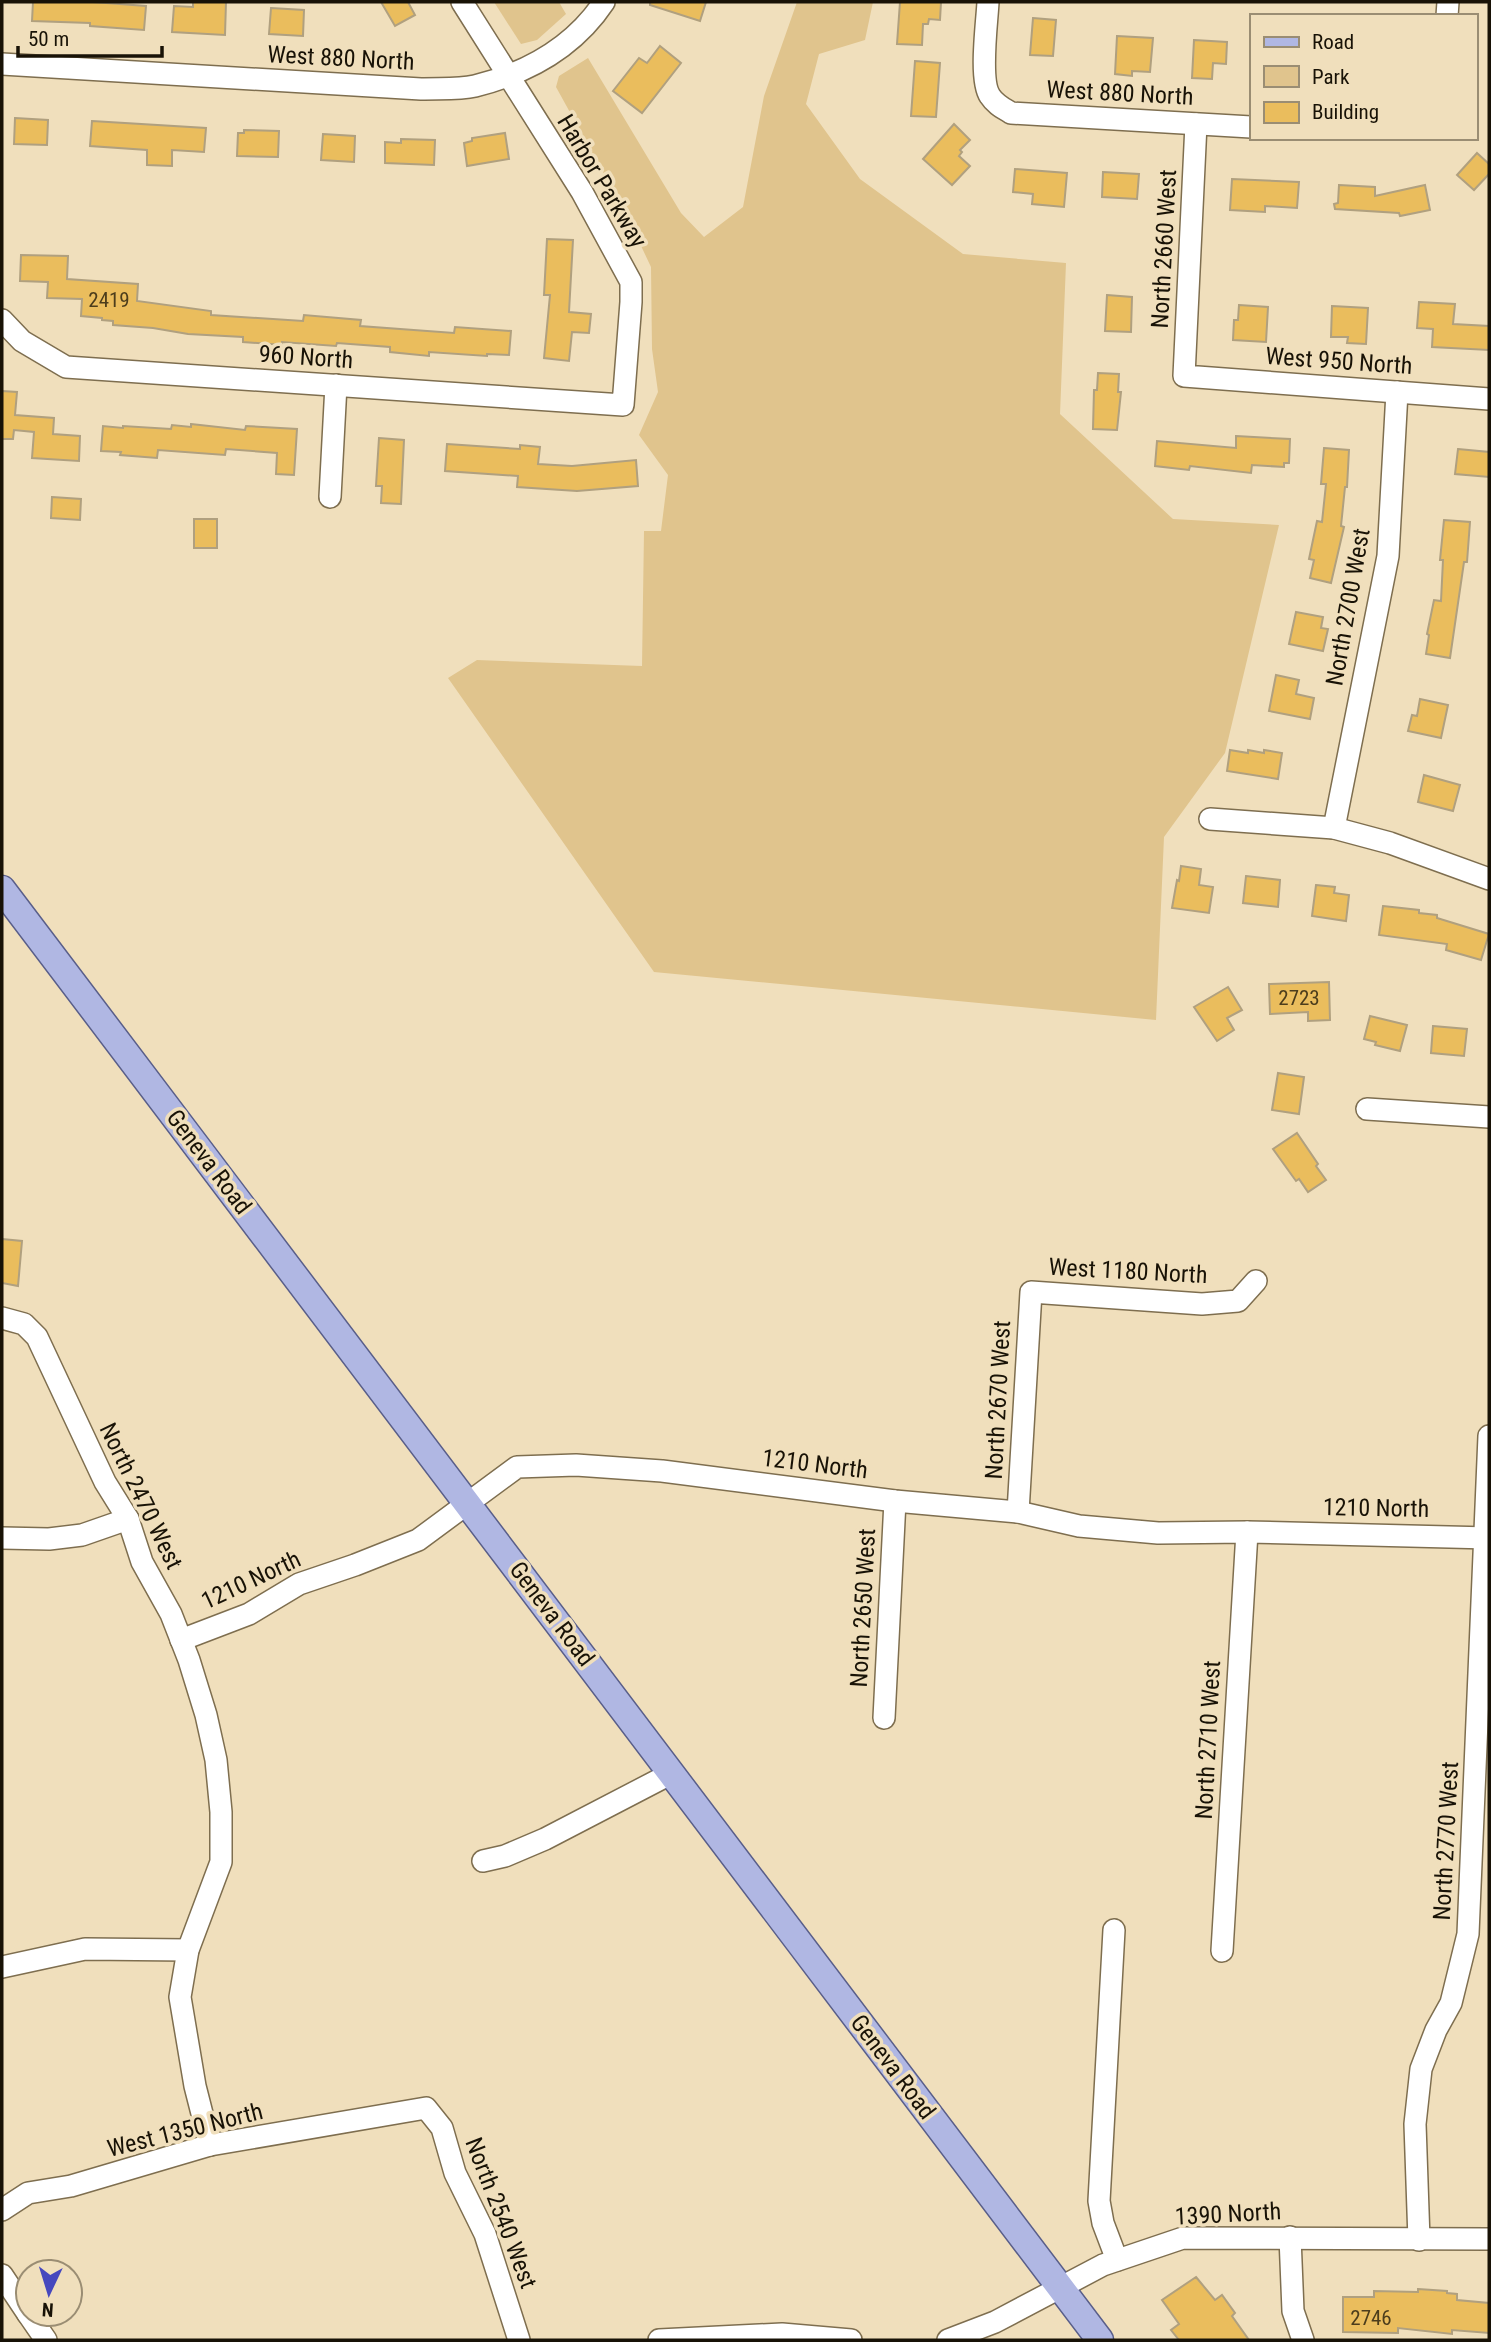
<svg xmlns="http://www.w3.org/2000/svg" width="1491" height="2342" font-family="'Roboto Condensed',sans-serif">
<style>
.green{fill:#e0c48d}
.building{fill:#eabd5d;stroke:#b0a07f;stroke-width:2}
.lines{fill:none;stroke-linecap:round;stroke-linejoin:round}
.minor-casing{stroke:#7e6e4f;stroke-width:24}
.major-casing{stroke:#595e89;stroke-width:29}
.minor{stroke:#fff;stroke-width:21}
.major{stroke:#b0b7e3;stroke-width:26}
.labels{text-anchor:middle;stroke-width:7;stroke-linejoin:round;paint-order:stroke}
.number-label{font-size:21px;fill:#4c3d1c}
.street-label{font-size:24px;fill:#181206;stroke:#f0dfbc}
</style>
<rect width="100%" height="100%" fill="#f0dfbc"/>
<g class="green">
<polygon points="494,2 559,2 566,14 537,40 521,44"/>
<polygon points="797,2 873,2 865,40 819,54 806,104 860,179 963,254 1066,263 1060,414 1173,519 1279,525 1225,753 1164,837 1156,1020 654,972 448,678 477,660 642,666 644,531 661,531 668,475 639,435 658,392 652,349 651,267 626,214 556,87 559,76 588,58 681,213 704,237 743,207 764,96"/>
</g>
<g class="building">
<polygon points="33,2 93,2 146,6 144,30 90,26 90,23 32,21"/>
<polygon points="193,2 226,2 225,35 172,32 174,6 193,7"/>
<polygon points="381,2 408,2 415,15 395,26"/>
<polygon points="650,2 706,2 700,21 650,5"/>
<polygon points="900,2 941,2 940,20 929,19 928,24 923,24 922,45 897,44"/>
<polygon points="271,8 304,10 303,36 269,34"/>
<polygon points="1033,18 1056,20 1053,56 1030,55"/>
<polygon points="1117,36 1153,38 1150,72 1132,71 1132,76 1115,74"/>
<polygon points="1194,40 1227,42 1226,64 1213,63 1212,79 1192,78"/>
<polygon points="660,46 681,63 642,113 613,91 639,58 647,63"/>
<polygon points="915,61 940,63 936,117 911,116"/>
<polygon points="15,118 48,120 47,145 14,144"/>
<polygon points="92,121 206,128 204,152 172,150 172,166 147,165 147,150 90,146"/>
<polygon points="954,124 970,140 960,150 962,152 959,156 970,166 952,185 923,159"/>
<polygon points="244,130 279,131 278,157 237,156 238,133 244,133"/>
<polygon points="505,133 509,159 467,166 464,143 472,141 472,138"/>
<polygon points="323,134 355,136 354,162 321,160"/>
<polygon points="401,139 435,140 434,165 385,163 385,142 401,143"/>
<polygon points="1477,153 1489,164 1489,174 1474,190 1457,175"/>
<polygon points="1015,169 1067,173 1064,207 1032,204 1033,194 1013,192"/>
<polygon points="1103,172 1139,174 1137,199 1102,197"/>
<polygon points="1232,179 1299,182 1297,208 1265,206 1265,212 1230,210"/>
<polygon points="1339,185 1375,187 1375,196 1425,185 1430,210 1400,216 1399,213 1335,209 1334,204 1338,203"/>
<polygon points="547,239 573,240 569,312 591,314 589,333 572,332 569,361 544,358 550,295 544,295"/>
<polygon points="21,255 68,256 67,279 138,284 137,301 211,311 211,315 303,321 304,315 361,320 360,326 454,333 455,327 511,331 509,355 487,354 487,356 429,352 429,356 390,352 390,347 337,343 336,346 282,342 282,345 243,342 243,337 188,334 153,328 113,325 113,321 102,320 102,318 81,316 82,299 47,298 48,282 20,281"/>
<polygon points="1107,295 1132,297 1131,332 1105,331"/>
<polygon points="1419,302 1455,304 1453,324 1489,326 1489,350 1432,347 1433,329 1417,328"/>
<polygon points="1239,305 1268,307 1266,342 1233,340 1234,320 1238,320"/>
<polygon points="1332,306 1368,308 1366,344 1347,343 1348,337 1331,337"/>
<polygon points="1098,373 1119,374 1118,392 1121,392 1117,430 1093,429 1094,390 1097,390"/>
<polygon points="2,391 17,392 15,415 54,418 53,434 80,436 79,461 32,458 34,432 14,430 13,439 2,439"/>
<polygon points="191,424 245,430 246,426 297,429 294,475 276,474 277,453 226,449 225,455 158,450 157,458 120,455 121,452 101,451 103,426 123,428 123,426 171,429 172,425 191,427"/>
<polygon points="1236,436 1290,439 1289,463 1284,463 1284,467 1252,465 1251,473 1190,466 1189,470 1155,466 1157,441 1236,448"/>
<polygon points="379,438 404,440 401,504 381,503 382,486 376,486"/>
<polygon points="447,444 520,449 520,445 540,447 538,464 572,466 636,460 638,486 577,491 517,487 518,476 445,471"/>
<polygon points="1324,448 1349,450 1347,487 1345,487 1341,526 1344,527 1331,583 1310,578 1314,560 1309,559 1317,521 1322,522 1326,484 1321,484"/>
<polygon points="1458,449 1489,452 1489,477 1455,474"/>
<polygon points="52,497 81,499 80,520 51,518"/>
<rect x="194" y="519" width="23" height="29"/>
<polygon points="1444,520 1470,522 1467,562 1464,562 1450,658 1426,654 1429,635 1427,634 1434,600 1441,601 1443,560 1440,560"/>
<polygon points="1296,612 1323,617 1321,628 1328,629 1323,651 1289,644"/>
<polygon points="1276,675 1299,680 1296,694 1314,698 1310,719 1269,711"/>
<polygon points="1420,699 1448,705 1441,738 1408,731 1412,715 1417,716"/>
<polygon points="1230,750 1248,753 1248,750 1264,753 1264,750 1282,753 1278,779 1227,771"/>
<polygon points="1424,775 1460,785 1453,811 1418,802"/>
<polygon points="1181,866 1201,869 1199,885 1213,887 1209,913 1172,908 1177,880 1179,881"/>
<polygon points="1246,876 1280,880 1278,907 1243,903"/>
<polygon points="1316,885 1335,887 1334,893 1349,895 1346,921 1312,916"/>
<polygon points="1383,906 1419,910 1419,913 1437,915 1437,918 1489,934 1481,960 1446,950 1447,944 1379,935"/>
<polygon points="1329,982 1330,1020 1308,1021 1308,1012 1270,1014 1269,984"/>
<polygon points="1228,987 1242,1010 1227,1018 1234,1030 1217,1041 1194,1007"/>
<polygon points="1370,1016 1407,1025 1400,1051 1375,1045 1376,1042 1364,1039"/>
<polygon points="1433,1026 1467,1029 1464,1056 1431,1053"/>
<polygon points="1278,1073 1304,1077 1299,1114 1272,1110"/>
<polygon points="1297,1133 1318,1164 1316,1166 1326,1180 1308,1192 1299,1179 1296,1181 1273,1149"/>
<polygon points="2,1239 22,1241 18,1286 2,1283"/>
<polygon points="1196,2277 1215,2300 1222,2295 1235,2313 1232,2316 1249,2340 1179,2340 1171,2330 1179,2324 1162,2300"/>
<polygon points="1418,2289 1447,2291 1447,2293 1457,2294 1457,2300 1489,2303 1489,2333 1452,2330 1452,2334 1398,2328 1398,2333 1343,2332 1343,2297 1374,2297 1374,2291 1418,2292"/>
</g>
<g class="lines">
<defs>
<g id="minor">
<path d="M988,2C987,23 979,80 990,96C995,104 1003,108 1011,113L1251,127"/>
<polyline points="1447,16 1448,2"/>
<path d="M2,64L421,89C438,88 458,90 475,86C527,73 574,47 604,2"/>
<polyline points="1196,124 1184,376 1489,399"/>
<polyline points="2,320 22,341 66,367 623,405 631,302 631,282 582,192 462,2"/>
<polyline points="330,497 336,385"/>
<polyline points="1210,819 1334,828 1390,843 1489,879"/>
<polyline points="1334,828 1388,556 1397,392"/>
<polyline points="1367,1109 1489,1117"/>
<polyline points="2,1318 24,1324 37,1337 105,1482 128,1519 142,1562 171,1614 189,1660 206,1715 216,1760 221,1812 221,1862 188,1950 180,1997 195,2086 210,2145"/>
<polyline points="1018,1512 1031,1292 1202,1304 1238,1301 1256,1281"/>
<polyline points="2,1538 49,1539 82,1535 128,1519"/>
<polyline points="181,1640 249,1614 299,1584 355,1565 418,1540 517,1467 576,1465 662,1471 895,1501 1018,1512 1079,1526 1158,1533 1247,1532 1489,1538"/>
<polyline points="884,1718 895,1501"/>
<polyline points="483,1861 505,1856 545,1839 672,1773"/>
<polyline points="1114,1930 1099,2201 1103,2223 1117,2260"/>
<polyline points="1222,1951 1247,1532"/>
<polyline points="2,1967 85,1949 188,1950"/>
<polyline points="2,2210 28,2193 71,2186 210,2145 426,2108 442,2128 455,2173 485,2234 519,2340"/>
<polyline points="1290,2237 1293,2311 1303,2340"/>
<polyline points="1419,2240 1415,2124 1421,2069 1436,2030 1451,2003 1468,1934 1489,1436"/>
<polyline points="2,2275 28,2314"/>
<polyline points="28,2314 46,2340"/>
<polyline points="659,2340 782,2334 851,2340"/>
<polyline points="948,2340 995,2322 1103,2265 1183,2238 1489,2239"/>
</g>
<polyline id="major" points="2,889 1100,2340"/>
</defs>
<use href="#minor" class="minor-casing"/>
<use href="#major" class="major-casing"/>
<use href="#minor" class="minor"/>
<use href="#major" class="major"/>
</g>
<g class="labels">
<g class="number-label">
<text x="109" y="307">2419</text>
<text x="1299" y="1005">2723</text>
<text x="1371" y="2325">2746</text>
</g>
<g class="street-label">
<text transform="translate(341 58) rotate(3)" y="8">West 880 North</text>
<text transform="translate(1120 93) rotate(3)" y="8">West 880 North</text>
<text transform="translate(602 181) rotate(59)" y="8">Harbor Parkway</text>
<text transform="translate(1164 249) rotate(-87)" y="8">North 2660 West</text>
<text transform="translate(306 357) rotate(4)" y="8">960 North</text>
<text transform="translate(1339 361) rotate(4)" y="8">West 950 North</text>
<text transform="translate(1348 607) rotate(-80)" y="8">North 2700 West</text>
<text transform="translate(209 1162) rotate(53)" y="8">Geneva Road</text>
<text transform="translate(1128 1271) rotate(3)" y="8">West 1180 North</text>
<text transform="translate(998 1400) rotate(-87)" y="8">North 2670 West</text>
<text transform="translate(815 1464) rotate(7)" y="8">1210 North</text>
<text transform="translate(141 1496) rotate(64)" y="8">North 2470 West</text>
<text transform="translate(1376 1508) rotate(1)" y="8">1210 North</text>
<text transform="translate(251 1580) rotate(-25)" y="8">1210 North</text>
<text transform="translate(863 1608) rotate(-87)" y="8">North 2650 West</text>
<text transform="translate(552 1614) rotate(53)" y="8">Geneva Road</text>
<text transform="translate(1208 1740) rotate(-87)" y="8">North 2710 West</text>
<text transform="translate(1446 1841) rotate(-87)" y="8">North 2770 West</text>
<text transform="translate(893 2067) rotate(53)" y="8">Geneva Road</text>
<text transform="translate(185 2130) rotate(-14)" y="8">West 1350 North</text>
<text transform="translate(501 2213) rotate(69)" y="8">North 2540 West</text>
<text transform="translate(1228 2214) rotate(-3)" y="8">1390 North</text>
</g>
</g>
<rect width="1491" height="2342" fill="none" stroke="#181206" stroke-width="7"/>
<rect x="1250" y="14" width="228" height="126" fill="#f0dfbc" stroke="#9a8d73" stroke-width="2"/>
<rect x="1264" y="37" width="35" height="10" fill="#b0b7e3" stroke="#9a8d73" stroke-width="2"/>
<text x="1312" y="49" font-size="21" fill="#181206">Road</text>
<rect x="1264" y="66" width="35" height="21" fill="#e0c48d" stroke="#9a8d73" stroke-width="2"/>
<text x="1312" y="84" font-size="21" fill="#181206">Park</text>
<rect x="1264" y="102" width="35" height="21" fill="#eabd5d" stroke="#9a8d73" stroke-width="2"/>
<text x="1312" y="119" font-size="21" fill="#181206">Building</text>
<g transform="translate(49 2293) rotate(184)"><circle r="33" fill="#f0dfbc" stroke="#9a8d73" stroke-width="2"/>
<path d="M0-5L12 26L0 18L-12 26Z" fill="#4648be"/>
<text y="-10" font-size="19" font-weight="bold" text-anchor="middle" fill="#181206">N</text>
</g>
<path d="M18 46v10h144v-10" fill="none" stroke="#181206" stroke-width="3.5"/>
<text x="28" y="46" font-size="21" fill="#181206" stroke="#f0dfbc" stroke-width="5" paint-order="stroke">50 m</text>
</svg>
